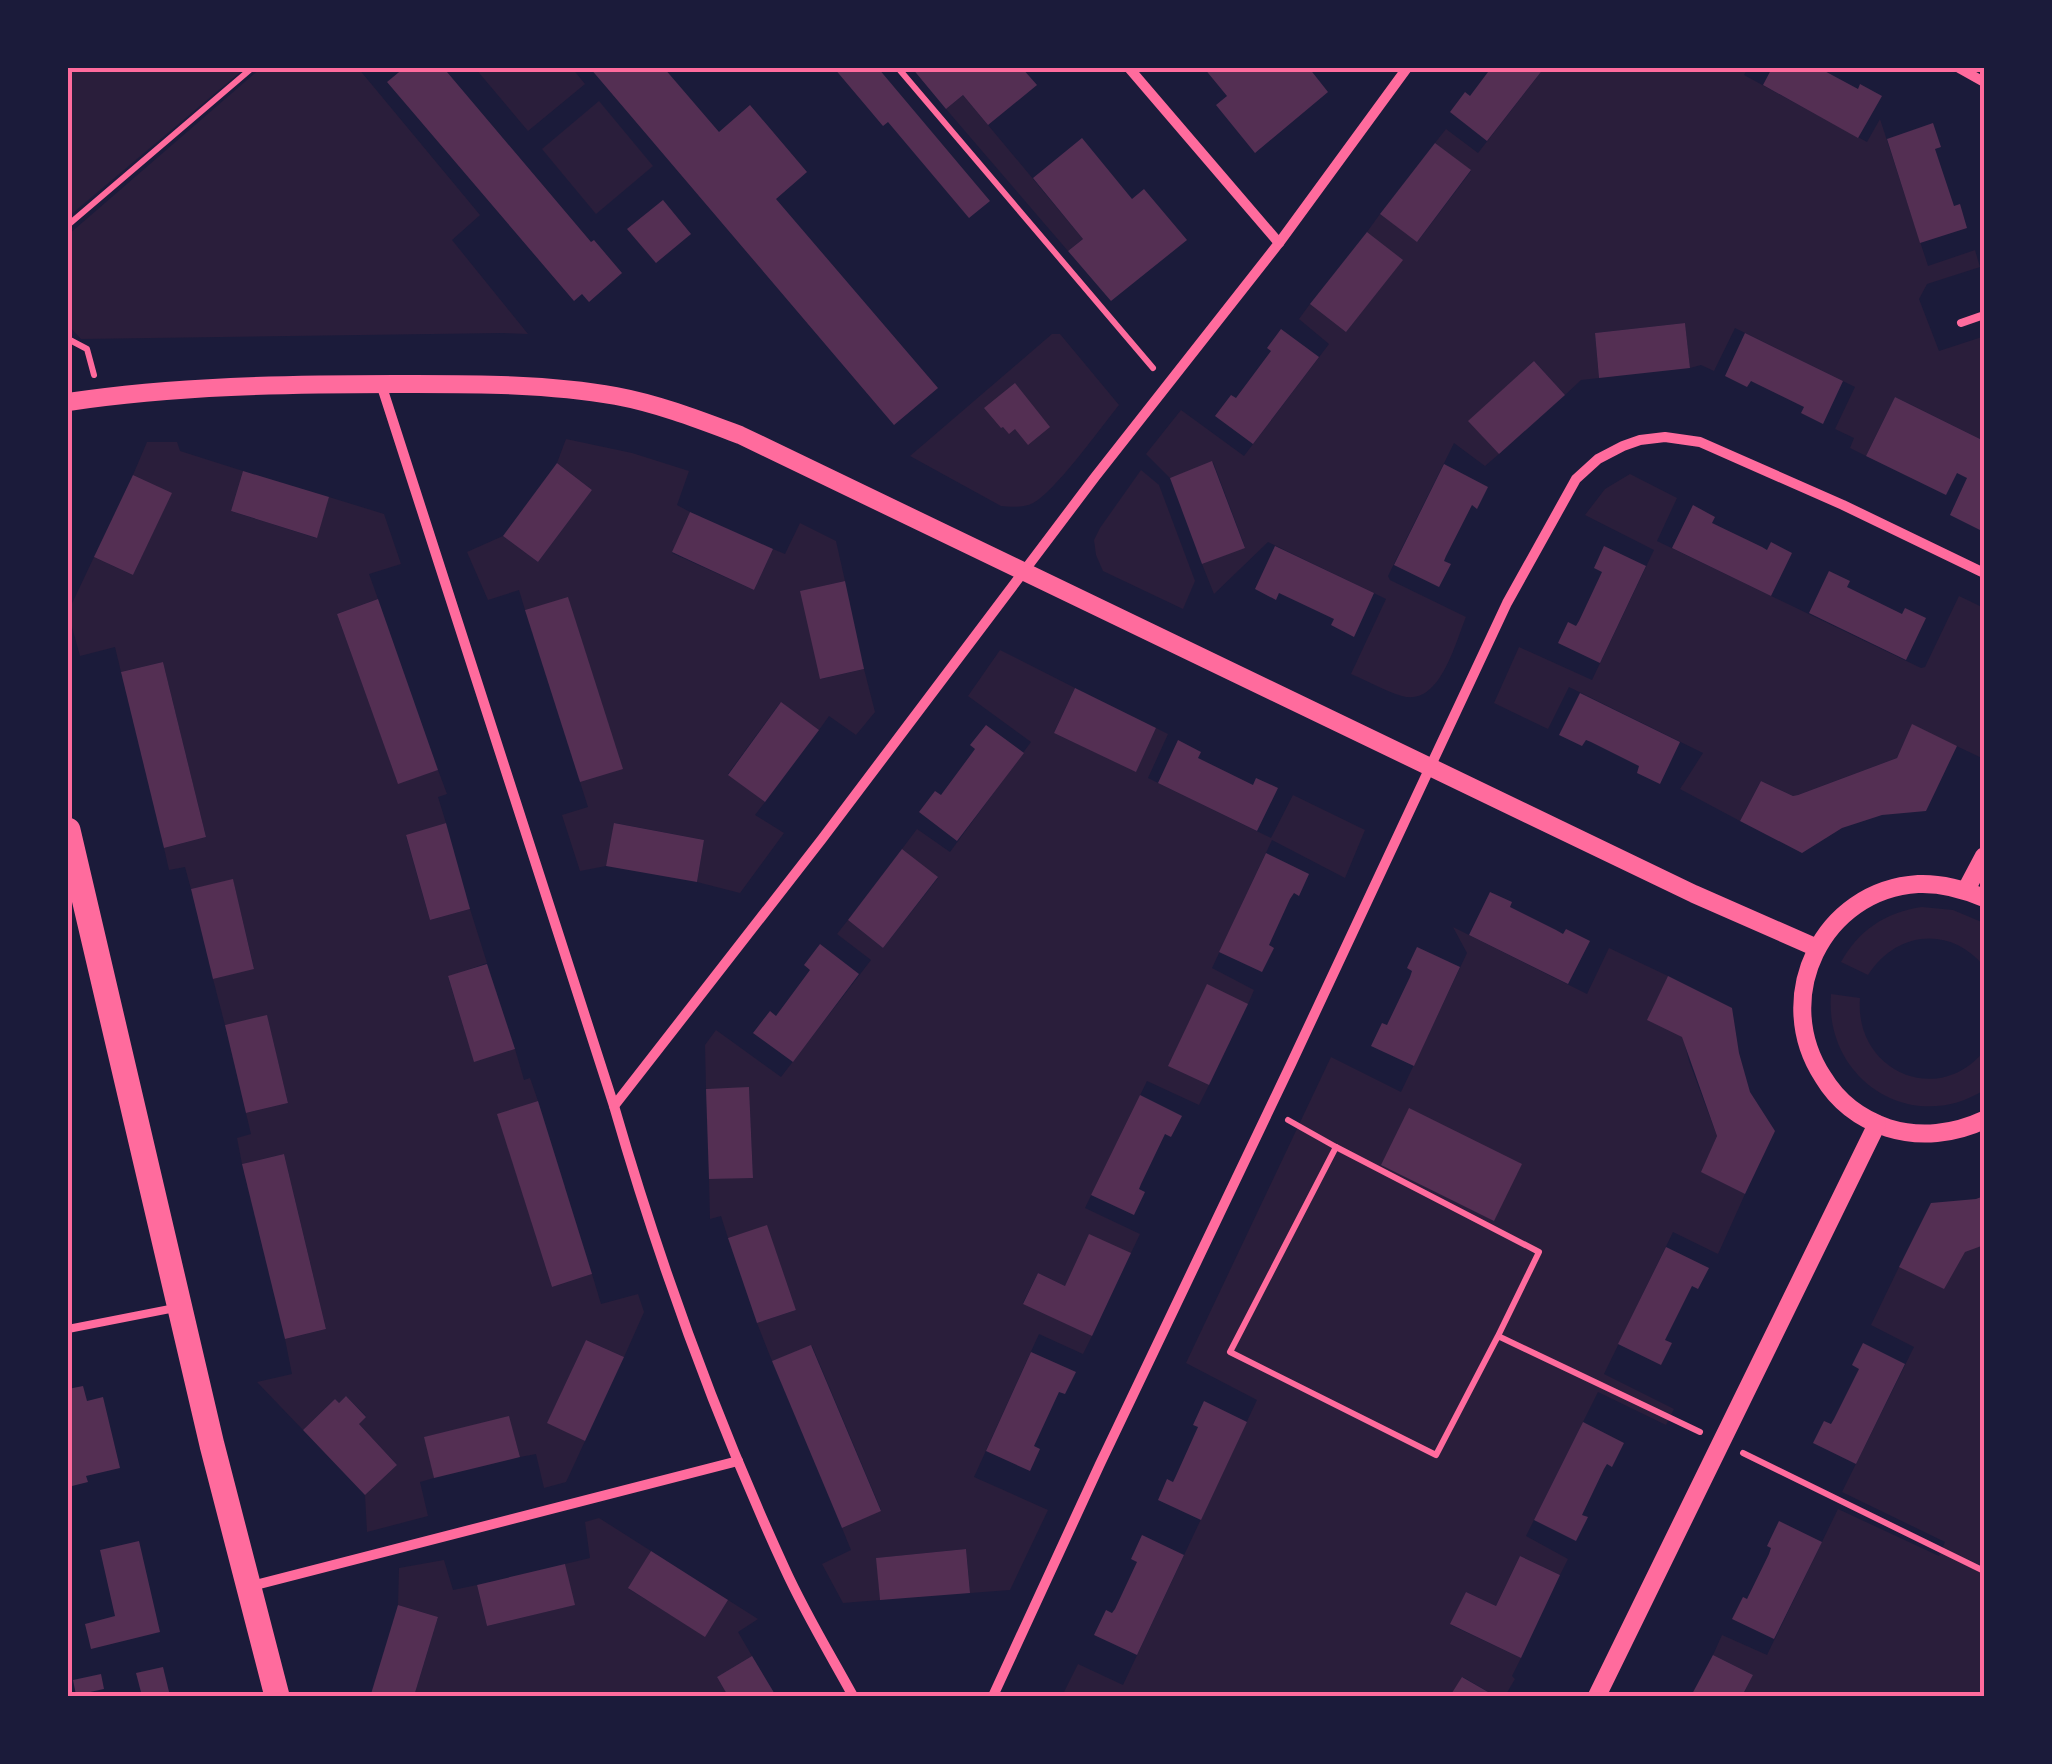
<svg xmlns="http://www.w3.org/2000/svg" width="2052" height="1764" font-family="Merriweather,serif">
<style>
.green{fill:#2a1e3b}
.building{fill:#542f53}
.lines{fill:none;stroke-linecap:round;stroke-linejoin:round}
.path{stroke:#ff6b9d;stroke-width:6}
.service{stroke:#ff6b9d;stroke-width:8}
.minor{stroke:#ff6b9d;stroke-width:10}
.tertiary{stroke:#ff6b9d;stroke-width:18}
.primary{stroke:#ff6b9d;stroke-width:25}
.neatline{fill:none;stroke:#ff6b9d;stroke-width:4}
</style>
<rect width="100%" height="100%" fill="#1b1b3a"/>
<g class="green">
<polygon points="68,68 245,68 68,217"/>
<polygon points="261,68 358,68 480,215 452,240 528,334 502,333 81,339 68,325 68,235"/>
<polygon points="475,68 572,68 585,84 528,131"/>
<path d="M1544,68H1748L1744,75L1867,142L1880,119L1928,266L1975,250L1980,267L1927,284L1919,299L1939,351L1982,337L1984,344V441L1895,397L1866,456L1850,448L1854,438L1835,429L1855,387L1735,328L1714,371L1701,365L1690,368L1685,323L1595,333L1599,378L1581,380L1565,395L1534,361L1469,421L1499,454L1485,466L1454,443L1388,576L1390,580L1466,617C1455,643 1440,707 1402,696C1385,691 1368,681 1351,674L1386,599L1268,542L1214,594L1202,564L1245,547L1213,462L1170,478L1146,454L1181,410L1244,456L1329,344L1299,319L1310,304L1402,260L1367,232L1380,214L1418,241L1471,171L1435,143L1446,129L1478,153Z"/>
<polygon points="963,95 1083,239 1068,251 946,109"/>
<polygon points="599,101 653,166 596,214 542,149"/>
<path d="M1052,334H1060L1119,405C1102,426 1054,493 1033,503C1024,508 1011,507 1001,506L910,456Z"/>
<polygon points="566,439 632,453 689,471 677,505 690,512 672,553 754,590 773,549 785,554 800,523 836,541 845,581 801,591 821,679 864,669 875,712 856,735 829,716 819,730 780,703 728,774 765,802 755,815 784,833 740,893 697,882 704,840 615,823 606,866 580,871 562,815 588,807 580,782 568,598 525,610 519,590 488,600 467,552 503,536 538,562 592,490 557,463"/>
<polygon points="147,442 177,442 180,451 243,471 231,511 316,538 329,497 384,514 401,564 369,574 378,599 337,614 398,783 438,770 447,794 438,797 446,823 406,836 430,920 470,909 487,963 448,977 474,1061 515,1049 524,1080 530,1078 538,1101 498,1115 552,1287 592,1274 601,1304 638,1294 644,1312 624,1357 586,1340 548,1422 585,1441 566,1482 544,1488 536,1454 520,1457 509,1417 425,1437 434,1478 420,1482 428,1516 367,1532 365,1495 397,1465 359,1424 366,1416 346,1396 339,1403 335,1399 303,1430 257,1382 292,1374 285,1339 326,1329 284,1154 242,1164 237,1138 251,1134 246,1113 288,1103 267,1016 225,1025 213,979 254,968 233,880 191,889 185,867 169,870 164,848 206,837 163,662 121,672 115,647 80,656 68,612 94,557 133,575 171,493 133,475"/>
<polygon points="1141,470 1159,485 1195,581 1183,609 1103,571 1096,555 1094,540 1100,528"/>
<polygon points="1630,474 1677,498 1657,541 1921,668 1925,667 1959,596 1984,608 1984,759 1912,725 1897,758 1798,795 1793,796 1761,781 1740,821 1680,789 1703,753 1569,687 1548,729 1494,703 1519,647 1592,680 1654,550 1585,515 1605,489"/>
<polygon points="1000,650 1075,688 1054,733 1136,771 1156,728 1168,734 1148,778 1271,838 1293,795 1365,830 1345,878 1272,840 1212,968 1254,990 1248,1004 1169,1066 1209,1085 1199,1105 1147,1081 1085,1208 1140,1234 1131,1253 1065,1286 1038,1273 1023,1303 1092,1336 1083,1354 1039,1334 974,1477 1048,1510 1010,1590 970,1593 966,1549 877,1558 880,1600 843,1603 822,1564 851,1550 842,1528 881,1510 812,1346 772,1361 757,1323 796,1310 767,1226 728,1238 721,1216 710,1219 709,1179 753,1177 749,1088 706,1089 705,1045 716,1030 781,1077 871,960 837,934 848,920 883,948 938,878 902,849 917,829 950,852 1031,742 968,696"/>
<path d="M1922,907L1953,910L1984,923V966C1950,925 1896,931 1868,975L1841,962C1859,930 1886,912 1922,907Z"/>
<polygon points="1453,927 1587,994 1609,948 1668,976 1689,1061 1717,1136 1702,1172 1745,1194 1718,1254 1673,1232 1604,1374 1674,1409 1666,1425 1598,1392 1526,1536 1568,1559 1560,1575 1520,1556 1496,1606 1466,1592 1451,1625 1521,1658 1512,1676 1515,1679 1505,1696 1495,1696 1463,1677 1450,1696 1062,1696 1078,1664 1123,1685 1257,1400 1186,1363 1331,1057 1401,1092 1467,953"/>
<path d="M1831,994L1860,998C1854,1071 1938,1108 1984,1051V1090C1911,1136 1824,1079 1831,994Z"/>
<polygon points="1984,1245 1984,1696 1742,1696 1753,1675 1713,1655 1722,1635 1767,1655 1838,1509 1939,1556 1945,1542 1842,1492 1914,1347 1871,1325 1899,1267"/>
<polygon points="599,1518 651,1551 629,1589 705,1636 728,1600 758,1619 738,1632 752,1656 717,1677 728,1696 414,1696 438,1617 398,1605 399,1568 444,1560 453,1590 477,1585 487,1626 574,1605 565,1564 590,1558 585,1522"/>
</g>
<g class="building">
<polygon points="404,68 453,68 447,72 591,242 594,240 622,273 589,302 582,294 574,301 387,82"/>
<polygon points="590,68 664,68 719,132 750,105 807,172 776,199 938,388 894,425"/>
<polygon points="834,68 878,68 990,201 969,218 888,122 883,126"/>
<polygon points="912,68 1022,68 1037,85 988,125 963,95 946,109"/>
<polygon points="1204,68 1309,68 1328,92 1255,153 1216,105 1227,96"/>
<polygon points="1491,68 1544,68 1487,141 1450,112 1465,92 1470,96"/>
<polygon points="1772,68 1819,68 1858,89 1860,84 1882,96 1858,138 1763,85"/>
<polygon points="1933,123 1941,147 1935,149 1954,206 1960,204 1967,228 1920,243 1887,139"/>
<polygon points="1082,138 1132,199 1144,189 1187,240 1111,301 1068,251 1083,239 1033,178"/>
<polygon points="1435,143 1471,170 1417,242 1380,214"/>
<polygon points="663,200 691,234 656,263 627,229"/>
<polygon points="1367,232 1403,260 1346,332 1310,304"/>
<polygon points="1685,323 1690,368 1599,378 1595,333"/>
<polygon points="1281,329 1319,357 1253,444 1215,416 1231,395 1236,398 1271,351 1267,348"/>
<polygon points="1745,333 1843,381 1823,424 1801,413 1804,407 1757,384 1751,381 1747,387 1725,376"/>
<polygon points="1534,361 1565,395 1499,454 1468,421"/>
<polygon points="1015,383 1050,427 1028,445 1015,429 1009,434 1003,427 1001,428 984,408"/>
<polygon points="1895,397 1984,441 1984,532 1950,515 1967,478 1957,473 1946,495 1866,456"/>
<polygon points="1212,461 1245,548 1202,564 1170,478"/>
<polygon points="557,463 592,490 538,562 503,536"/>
<polygon points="1444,464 1488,487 1477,509 1472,505 1446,556 1444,561 1451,564 1439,587 1394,565"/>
<polygon points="243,471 329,497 317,538 231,511"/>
<polygon points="133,475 172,493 133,575 94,557"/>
<polygon points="1693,505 1715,517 1712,523 1762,547 1767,550 1771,542 1792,553 1771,596 1672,548"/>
<polygon points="690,512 773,549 754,590 672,552"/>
<polygon points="1275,546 1374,593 1354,637 1331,625 1334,619 1279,593 1276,600 1255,589"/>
<polygon points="1604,546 1646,566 1600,663 1558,643 1568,622 1576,626 1579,621 1602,572 1594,568"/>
<polygon points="1829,571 1850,581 1847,587 1902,614 1905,608 1926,618 1906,660 1809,613"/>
<polygon points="845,581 864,669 820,679 800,591"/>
<polygon points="568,597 623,769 580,782 525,610"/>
<polygon points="378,599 438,770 398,784 337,614"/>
<polygon points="163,662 206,837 164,848 121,672"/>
<polygon points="1075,688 1156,728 1136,772 1054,733"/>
<polygon points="1580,693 1680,742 1660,784 1637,773 1639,766 1591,742 1586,740 1582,746 1559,735"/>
<polygon points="781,702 819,730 765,802 728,775"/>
<polygon points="1912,724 1957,746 1926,811 1882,815 1842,828 1802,853 1740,821 1761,781 1793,796 1798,795 1897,758"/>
<polygon points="986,725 1024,753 957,841 919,812 935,791 941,795 975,749 970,745"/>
<polygon points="1178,740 1201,752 1198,758 1253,785 1256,778 1278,788 1257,831 1158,783"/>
<polygon points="446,823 470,909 430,920 406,835"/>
<polygon points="614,823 704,840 697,882 606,866"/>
<polygon points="902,849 938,877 883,948 848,920"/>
<polygon points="1266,853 1309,874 1299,896 1294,893 1290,899 1269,945 1274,948 1262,972 1219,952"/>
<polygon points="233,879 254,969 213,979 191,889"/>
<polygon points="1490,892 1512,902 1510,907 1556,930 1563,934 1566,929 1590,941 1568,984 1469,935"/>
<polygon points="820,944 859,974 793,1062 753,1033 770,1011 776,1016 810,970 804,965"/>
<polygon points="1417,947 1460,967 1414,1066 1371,1046 1382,1023 1387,1025 1410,977 1412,971 1407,968"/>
<polygon points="487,964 515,1049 474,1062 448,976"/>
<polygon points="1668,976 1732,1008 1739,1053 1750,1092 1775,1131 1745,1194 1701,1172 1717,1136 1682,1037 1647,1020"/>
<polygon points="1207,984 1248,1004 1209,1085 1168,1066"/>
<polygon points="267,1015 288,1103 246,1113 225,1025"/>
<polygon points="749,1087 753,1178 709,1179 706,1089"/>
<polygon points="1140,1095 1182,1116 1171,1137 1165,1134 1141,1184 1139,1189 1145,1192 1134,1215 1091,1195"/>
<polygon points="538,1101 592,1274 552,1287 497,1114"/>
<polygon points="1409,1108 1522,1164 1494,1221 1381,1165"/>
<polygon points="284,1154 326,1329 285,1339 242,1164"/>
<polygon points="1984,1196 1984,1245 1965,1252 1944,1289 1899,1267 1931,1203 1976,1199"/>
<polygon points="767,1225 796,1310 757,1323 728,1238"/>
<polygon points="1089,1234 1131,1253 1092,1336 1023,1304 1038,1273 1065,1286"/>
<polygon points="1666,1247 1709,1268 1698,1289 1692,1286 1665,1340 1672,1343 1661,1365 1618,1344"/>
<polygon points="586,1340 624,1357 585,1441 547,1423"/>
<polygon points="1863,1343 1905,1364 1856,1464 1813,1443 1824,1421 1831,1424 1834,1419 1859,1369 1852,1365"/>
<polygon points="811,1345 881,1511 842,1528 772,1361"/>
<polygon points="1031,1352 1076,1372 1065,1394 1059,1392 1034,1446 1040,1449 1030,1471 986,1451"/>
<polygon points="83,1386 87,1401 103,1397 120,1468 86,1476 88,1482 68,1487 68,1389"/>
<polygon points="346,1396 366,1417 359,1424 397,1465 365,1495 303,1430 335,1399 339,1403"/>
<polygon points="1204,1401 1247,1422 1201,1520 1158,1500 1167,1479 1173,1482 1175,1478 1198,1427 1193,1425"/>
<polygon points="509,1416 520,1457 434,1478 424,1437"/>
<polygon points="1583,1422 1624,1443 1612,1467 1607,1464 1604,1469 1582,1515 1588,1517 1576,1541 1534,1520"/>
<polygon points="1779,1521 1822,1542 1774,1639 1732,1619 1743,1597 1747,1599 1769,1554 1771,1548 1767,1546"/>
<polygon points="1142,1535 1184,1555 1137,1655 1094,1635 1106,1610 1112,1613 1115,1609 1137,1562 1131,1559"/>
<polygon points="139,1541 160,1632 91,1649 85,1624 115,1616 100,1550"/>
<polygon points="966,1549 970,1593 880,1600 876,1558"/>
<polygon points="651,1551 728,1600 705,1637 628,1588"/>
<polygon points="1520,1556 1560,1575 1521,1658 1450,1624 1466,1592 1496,1606"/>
<polygon points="565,1564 575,1605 487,1626 477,1585"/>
<polygon points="398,1605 438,1617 414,1696 378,1696 371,1694"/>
<polygon points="1713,1655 1753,1675 1742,1696 1691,1696"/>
<polygon points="752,1656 776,1696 728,1696 717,1677"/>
<polygon points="163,1667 170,1696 142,1696 136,1673"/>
<polygon points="101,1674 104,1689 76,1695 73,1680"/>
<polygon points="1462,1677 1495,1696 1450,1696"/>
</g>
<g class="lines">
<g class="path">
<polyline points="898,68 1153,368"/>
<polyline points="68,225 252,68"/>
<polyline points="68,339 87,349 94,375"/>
<polyline points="1288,1120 1336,1147"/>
<polyline points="1498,1336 1539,1252 1336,1147 1230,1352 1436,1455 1498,1336 1700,1432"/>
<polyline points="1743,1453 1984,1571"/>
</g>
<g class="service">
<polyline points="1961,323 1984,315"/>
<polyline points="68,1329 175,1308"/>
</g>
<g class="minor">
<polyline points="1129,68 1279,243"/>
<polyline points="1959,68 1984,82"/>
<path d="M381,384L614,1106C660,1265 716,1419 785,1569C805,1613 830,1654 853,1696"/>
<polyline points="614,1106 822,839 1095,477 1279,243 1407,68"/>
<polyline points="248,1587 738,1461"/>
<polyline points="993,1696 1100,1464 1291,1064 1507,603 1576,479 1598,459 1623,446 1640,440 1665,437 1700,442 1843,505 1984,573"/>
</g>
<g class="tertiary">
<path d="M68,402C176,386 285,384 395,384C468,384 544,383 616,396C659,404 700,420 740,435L1694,894L1817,948"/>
<polyline points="1966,890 1984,856"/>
<path d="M1984,898C1963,889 1942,883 1918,884C1822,890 1771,998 1823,1077C1838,1102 1861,1119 1888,1128C1920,1138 1954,1134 1984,1120"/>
<polyline points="1597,1696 1877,1124"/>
</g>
<polyline class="primary" points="68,830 212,1445 277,1696"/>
</g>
<rect width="2052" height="1764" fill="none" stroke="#1b1b3a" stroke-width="140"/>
<rect x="70" y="70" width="1912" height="1624" class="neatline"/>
</svg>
